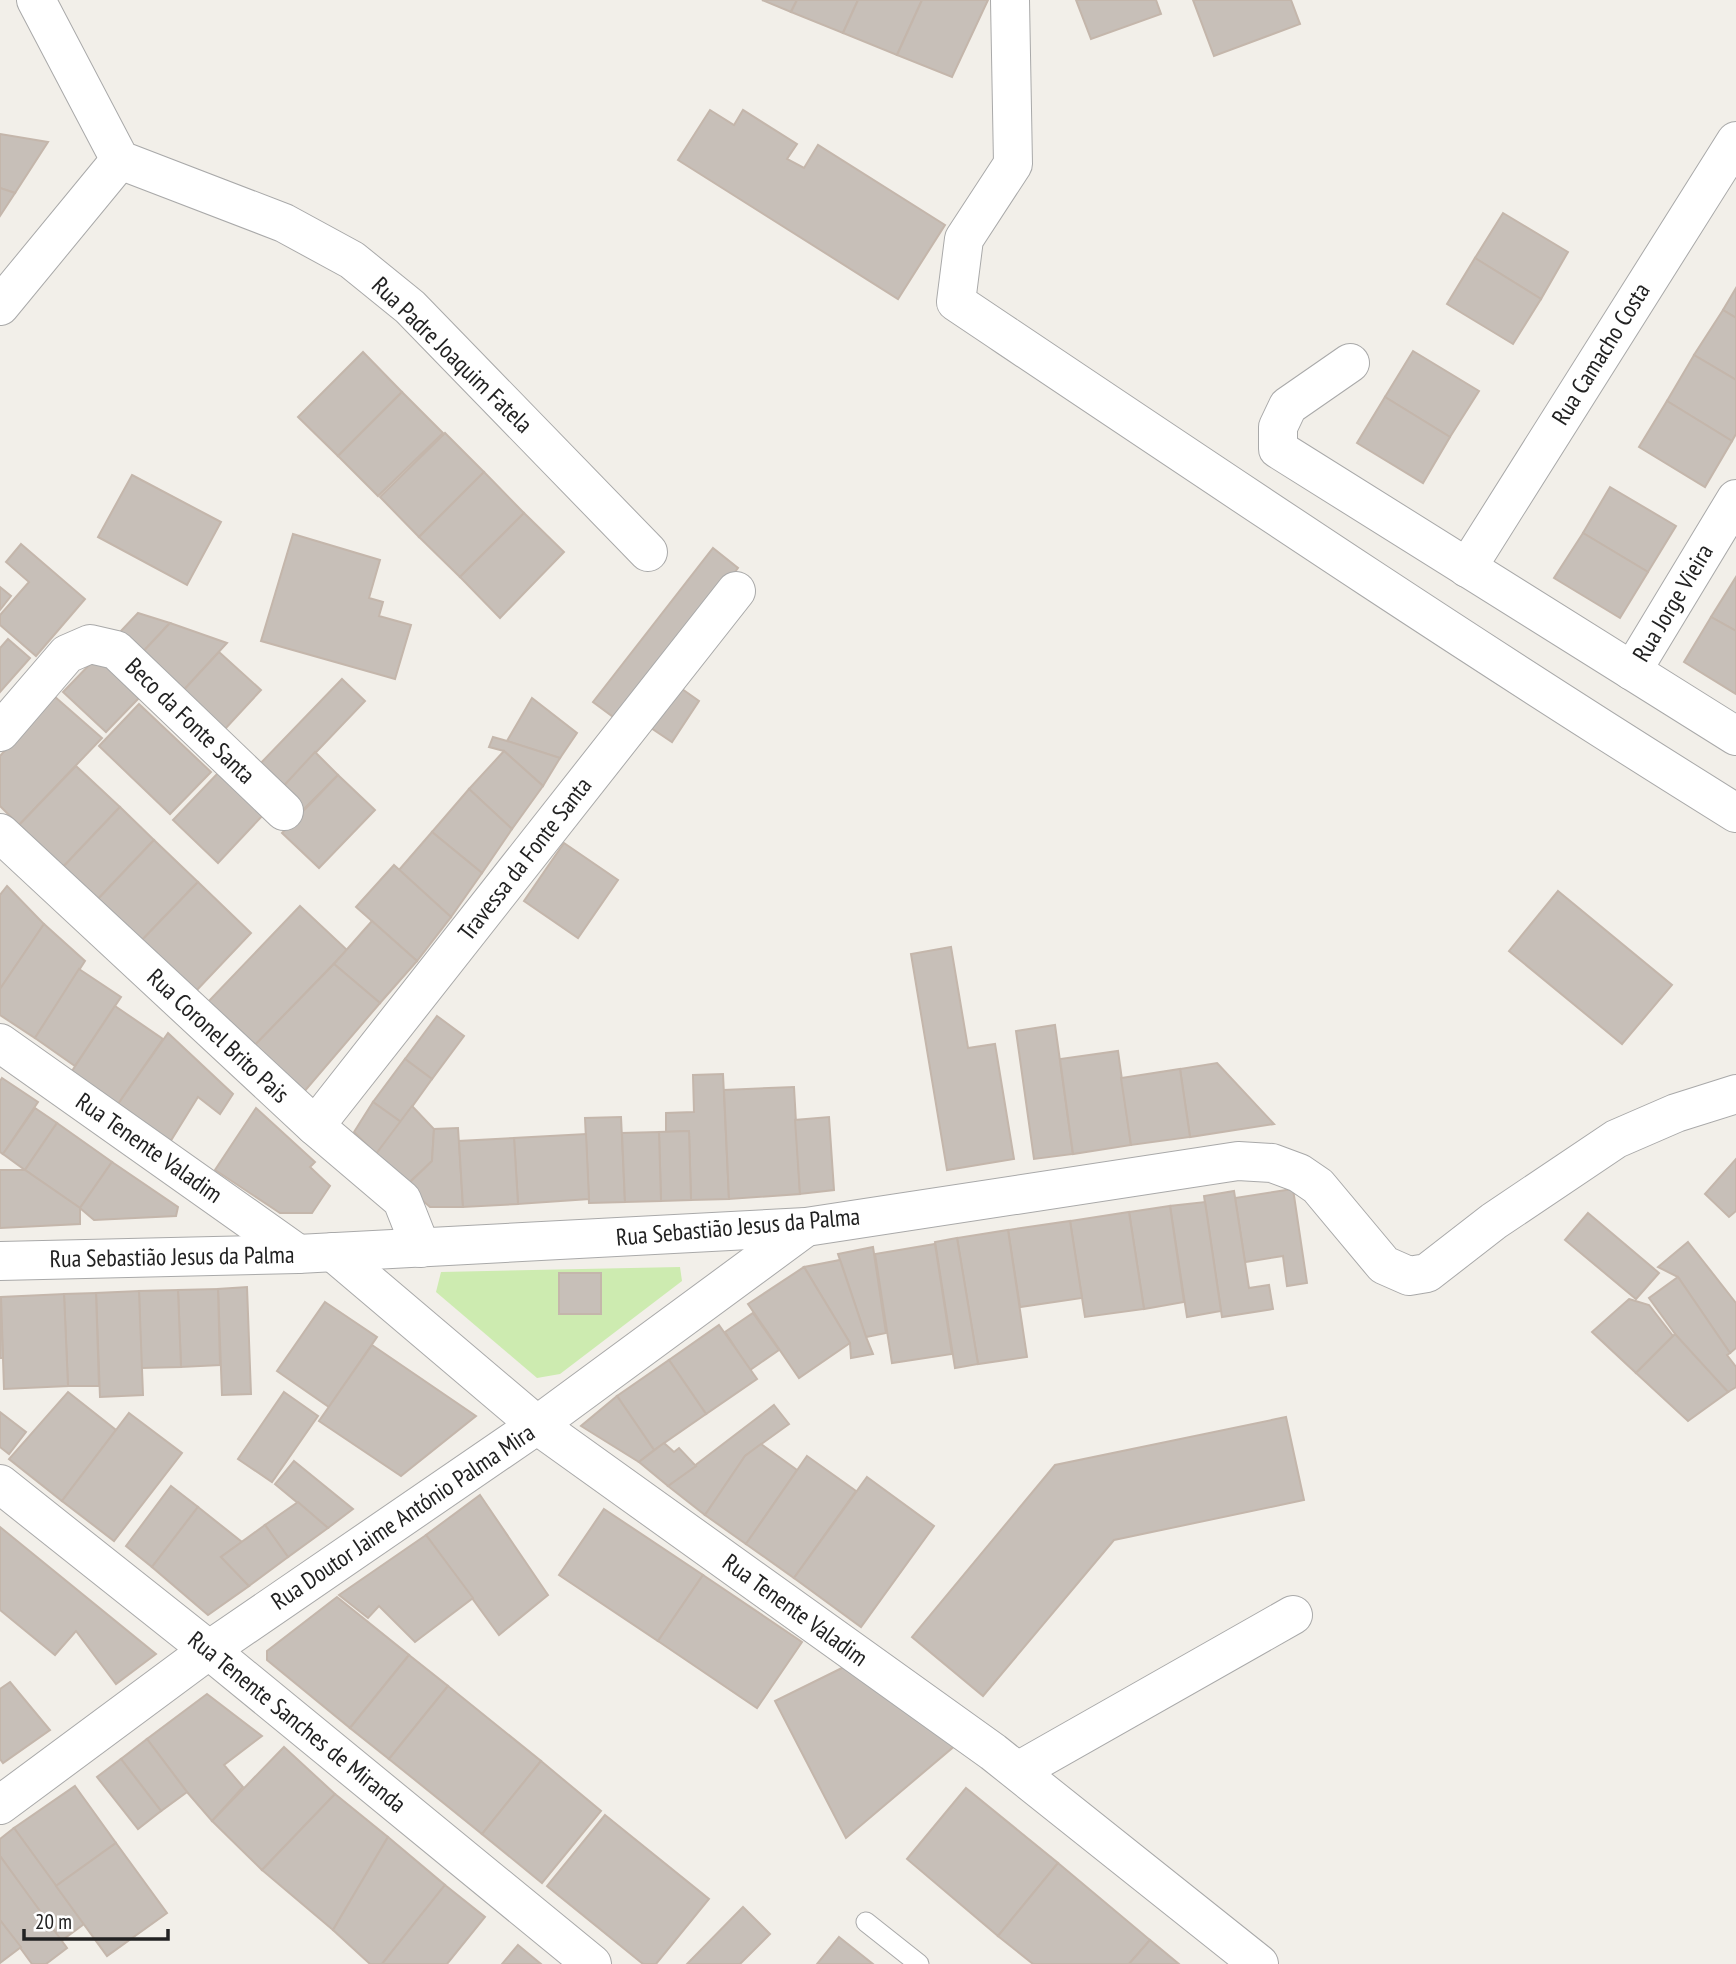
<svg xmlns="http://www.w3.org/2000/svg" width="1736" height="1964" font-family="'PT Sans Narrow',sans-serif">
<style>
.grass{fill:#cdebb0}
.building{fill:#c7bfb8;stroke:#c4b6ab;stroke-width:2}
.lines{fill:none;stroke-linecap:round;stroke-linejoin:round}
.service-casing{stroke:#a9a9a9;stroke-width:21}
.minor-casing{stroke:#a9a9a9;stroke-width:40}
.service{stroke:#fff;stroke-width:19}
.minor{stroke:#fff;stroke-width:38}
.labels{text-anchor:middle;stroke-width:5;stroke-linejoin:round;paint-order:stroke}
.street-label{font-size:24px;fill:#222;stroke:#fff}
</style>
<rect width="100%" height="100%" fill="#f2efe9"/>
<polygon class="grass" points="680,1267 682,1281 560,1374 537,1378 436,1292 441,1272"/>
<g class="building">
<polygon points="762,0 797,0 791,12"/>
<polygon points="797,0 858,0 843,33 791,12"/>
<polygon points="858,0 922,0 897,55 843,33"/>
<polygon points="922,0 988,0 952,77 897,55"/>
<polygon points="1076,0 1156,0 1161,14 1091,39"/>
<polygon points="1193,0 1291,0 1300,24 1214,56"/>
<polygon points="710,110 734,125 743,110 797,144 787,159 804,168 818,145 945,225 898,299 678,160"/>
<polygon points="0,134 48,142 15,193 0,188"/>
<polygon points="0,188 15,193 0,216"/>
<polygon points="1503,213 1568,252 1541,299 1475,258"/>
<polygon points="1475,258 1541,299 1513,344 1447,304"/>
<polygon points="1736,288 1736,318 1723,310"/>
<polygon points="1723,310 1736,318 1736,380 1694,355"/>
<polygon points="1413,351 1479,391 1450,437 1385,397"/>
<polygon points="363,352 402,392 338,456 298,417"/>
<polygon points="1694,355 1736,380 1736,434 1732,441 1667,401"/>
<polygon points="402,392 443,433 378,496 338,456"/>
<polygon points="1385,397 1450,437 1423,483 1357,443"/>
<polygon points="1667,401 1732,441 1705,487 1639,447"/>
<polygon points="445,433 484,472 419,537 380,497"/>
<polygon points="484,472 524,513 460,577 419,537"/>
<polygon points="132,475 221,522 187,585 98,537"/>
<polygon points="1610,487 1676,526 1648,572 1583,533"/>
<polygon points="524,513 564,552 500,618 460,577"/>
<polygon points="1583,533 1648,572 1620,618 1554,578"/>
<polygon points="293,534 380,560 369,598 383,602 379,616 411,625 395,679 261,641"/>
<polygon points="21,544 85,599 36,656 0,625 0,615 29,582 6,562"/>
<polygon points="713,548 738,568 620,722 593,702"/>
<polygon points="1736,577 1736,631 1711,617"/>
<polygon points="0,587 11,596 0,610"/>
<polygon points="138,613 170,623 139,656 119,633"/>
<polygon points="1711,617 1736,631 1736,694 1684,662"/>
<polygon points="170,623 227,643 181,693 139,656"/>
<polygon points="8,639 30,658 0,692 0,648"/>
<polygon points="219,652 261,690 224,730 181,693"/>
<polygon points="97,657 139,698 106,732 63,692"/>
<polygon points="342,679 365,701 280,790 257,767"/>
<polygon points="675,684 699,701 672,742 648,726"/>
<polygon points="54,696 102,738 19,825 0,806 0,756"/>
<polygon points="532,698 577,733 560,758 507,741"/>
<polygon points="139,704 211,772 170,814 99,746"/>
<polygon points="493,737 507,741 560,758 543,786 504,751 489,747"/>
<polygon points="504,751 543,786 512,829 469,789"/>
<polygon points="315,752 338,775 303,810 280,790"/>
<polygon points="76,766 120,807 63,867 19,825"/>
<polygon points="220,771 264,814 218,863 173,820"/>
<polygon points="338,775 375,810 319,868 282,833"/>
<polygon points="469,789 512,829 482,873 432,832"/>
<polygon points="120,807 154,840 98,899 63,867"/>
<polygon points="432,832 482,873 451,917 399,870"/>
<polygon points="154,840 198,882 142,940 98,899"/>
<polygon points="564,843 618,880 578,938 524,901"/>
<polygon points="394,865 451,917 417,961 356,907"/>
<polygon points="198,882 251,933 195,992 142,940"/>
<polygon points="7,886 44,924 0,989 0,895"/>
<polygon points="1558,891 1672,985 1622,1044 1509,951"/>
<polygon points="300,906 347,950 254,1046 208,1002"/>
<polygon points="372,921 417,961 380,1003 334,964"/>
<polygon points="44,924 85,961 35,1038 0,1015 0,989"/>
<polygon points="951,947 968,1048 995,1044 1014,1159 947,1170 911,954"/>
<polygon points="334,964 380,1003 303,1093 254,1046"/>
<polygon points="79,969 121,997 75,1066 35,1038"/>
<polygon points="115,1006 163,1039 116,1107 68,1077"/>
<polygon points="437,1016 464,1036 432,1079 405,1059"/>
<polygon points="1055,1025 1073,1154 1034,1159 1016,1031"/>
<polygon points="168,1033 233,1094 220,1114 198,1097 170,1142 116,1107"/>
<polygon points="1118,1051 1131,1145 1073,1154 1060,1059"/>
<polygon points="405,1059 432,1079 401,1122 373,1102"/>
<polygon points="1217,1063 1274,1124 1190,1137 1180,1069"/>
<polygon points="1180,1069 1190,1137 1131,1145 1121,1078"/>
<polygon points="723,1074 729,1199 691,1200 689,1131 666,1132 666,1113 694,1112 693,1075"/>
<polygon points="2,1078 38,1102 3,1154 0,1152 0,1081"/>
<polygon points="794,1087 800,1194 729,1199 724,1090"/>
<polygon points="373,1102 401,1122 376,1154 354,1132"/>
<polygon points="412,1106 434,1129 432,1161 409,1183 376,1154"/>
<polygon points="35,1108 57,1123 25,1170 3,1154"/>
<polygon points="256,1108 315,1162 310,1167 330,1186 312,1213 280,1213 215,1170"/>
<polygon points="621,1117 625,1202 589,1203 585,1118"/>
<polygon points="829,1117 834,1190 800,1194 795,1120"/>
<polygon points="57,1123 112,1162 80,1208 25,1170"/>
<polygon points="458,1128 463,1207 430,1207 406,1186 432,1161 434,1129"/>
<polygon points="689,1131 691,1200 661,1201 659,1132"/>
<polygon points="659,1132 661,1201 625,1202 622,1133"/>
<polygon points="586,1134 589,1199 518,1204 514,1138"/>
<polygon points="514,1138 518,1204 463,1207 459,1141"/>
<polygon points="1736,1159 1736,1211 1729,1217 1705,1194"/>
<polygon points="112,1162 178,1207 176,1216 94,1220 80,1208"/>
<polygon points="0,1170 25,1170 80,1208 80,1224 0,1228"/>
<polygon points="1293,1189 1307,1283 1287,1286 1283,1256 1245,1262 1235,1198"/>
<polygon points="1234,1191 1249,1288 1269,1285 1273,1309 1222,1317 1204,1196"/>
<polygon points="1205,1202 1221,1311 1187,1317 1170,1206"/>
<polygon points="1170,1206 1184,1302 1144,1309 1129,1212"/>
<polygon points="1129,1212 1144,1309 1085,1317 1070,1221"/>
<polygon points="1588,1213 1659,1273 1636,1299 1565,1240"/>
<polygon points="1070,1221 1082,1298 1020,1307 1008,1230"/>
<polygon points="1008,1230 1027,1357 978,1364 957,1238"/>
<polygon points="957,1238 978,1364 955,1368 935,1242"/>
<polygon points="1688,1242 1736,1303 1736,1348 1730,1353 1678,1277 1658,1267"/>
<polygon points="935,1244 952,1354 892,1363 875,1254"/>
<polygon points="873,1247 886,1333 866,1337 838,1254"/>
<polygon points="840,1260 866,1337 873,1354 851,1358 850,1343 804,1267"/>
<polygon points="804,1267 850,1343 799,1378 748,1304"/>
<rect x="559" y="1273" width="42" height="41"/>
<polygon points="1678,1277 1730,1353 1727,1355 1736,1367 1736,1387 1728,1392 1684,1346 1649,1298"/>
<polygon points="247,1287 251,1394 222,1395 218,1289"/>
<polygon points="218,1289 220,1365 181,1367 178,1290"/>
<polygon points="178,1290 181,1367 141,1368 139,1291"/>
<polygon points="139,1291 143,1395 100,1397 96,1293"/>
<polygon points="96,1293 99,1386 68,1386 64,1294"/>
<polygon points="64,1294 68,1386 4,1389 1,1297"/>
<polygon points="0,1297 3,1358 0,1358"/>
<polygon points="1629,1299 1649,1305 1673,1336 1636,1373 1592,1332"/>
<polygon points="325,1302 377,1337 329,1407 277,1371"/>
<polygon points="753,1313 779,1350 750,1370 725,1332"/>
<polygon points="719,1325 757,1379 706,1414 669,1360"/>
<polygon points="1675,1334 1728,1392 1688,1421 1636,1373"/>
<polygon points="372,1345 476,1416 401,1476 319,1421"/>
<polygon points="669,1360 706,1414 654,1450 617,1396"/>
<polygon points="68,1392 116,1430 62,1501 9,1459"/>
<polygon points="284,1392 318,1416 272,1482 238,1459"/>
<polygon points="617,1396 654,1450 639,1462 581,1426"/>
<polygon points="774,1405 789,1424 745,1456 705,1515 668,1486"/>
<polygon points="0,1412 26,1432 9,1454 0,1447"/>
<polygon points="129,1413 182,1453 114,1541 62,1501"/>
<polygon points="1286,1417 1304,1500 1114,1540 983,1696 912,1637 1055,1465"/>
<polygon points="664,1443 674,1452 679,1448 696,1466 668,1486 639,1462"/>
<polygon points="761,1444 797,1470 746,1544 705,1515 745,1456"/>
<polygon points="807,1456 856,1491 794,1578 746,1544"/>
<polygon points="294,1461 353,1509 328,1528 275,1484"/>
<polygon points="867,1477 934,1526 861,1627 794,1578"/>
<polygon points="171,1486 198,1507 152,1567 126,1546"/>
<polygon points="480,1495 548,1595 499,1635 426,1535"/>
<polygon points="298,1502 328,1528 288,1557 265,1525"/>
<polygon points="198,1507 242,1542 221,1557 249,1586 208,1615 152,1567"/>
<polygon points="604,1509 703,1575 658,1641 559,1575"/>
<polygon points="265,1525 288,1557 249,1586 221,1557"/>
<polygon points="0,1527 156,1654 116,1684 76,1631 55,1655 0,1610"/>
<polygon points="426,1535 473,1598 415,1642 379,1606 368,1618 339,1595"/>
<polygon points="703,1575 802,1642 757,1708 658,1641"/>
<polygon points="337,1597 409,1655 350,1728 267,1660 267,1651"/>
<polygon points="409,1655 448,1686 389,1759 350,1728"/>
<polygon points="846,1666 957,1744 846,1838 775,1701"/>
<polygon points="10,1682 50,1730 3,1763 0,1759 0,1689"/>
<polygon points="448,1686 541,1761 482,1834 389,1759"/>
<polygon points="207,1694 262,1736 224,1765 243,1787 212,1821 187,1792 147,1739"/>
<polygon points="147,1739 187,1792 161,1811 121,1759"/>
<polygon points="284,1747 335,1794 262,1870 212,1821"/>
<polygon points="121,1759 161,1811 138,1829 97,1777"/>
<polygon points="541,1761 601,1811 542,1883 482,1834"/>
<polygon points="75,1786 116,1843 56,1886 14,1828"/>
<polygon points="966,1788 1058,1863 998,1936 907,1859"/>
<polygon points="335,1794 388,1837 333,1930 262,1870"/>
<polygon points="605,1815 709,1899 656,1964 643,1964 547,1886"/>
<polygon points="14,1828 84,1924 61,1941 0,1856 0,1839"/>
<polygon points="388,1837 445,1885 382,1964 370,1964 333,1930"/>
<polygon points="116,1843 167,1913 107,1956 56,1886"/>
<polygon points="0,1856 67,1948 46,1964 32,1964 0,1920"/>
<polygon points="1058,1863 1150,1940 1129,1964 1033,1964 998,1936"/>
<polygon points="445,1885 485,1917 447,1964 382,1964"/>
<polygon points="743,1907 770,1934 740,1964 687,1964"/>
<polygon points="0,1920 21,1947 0,1963"/>
<polygon points="839,1937 873,1964 817,1964"/>
<polygon points="1150,1940 1179,1964 1129,1964"/>
<polygon points="518,1945 541,1964 502,1964"/>
</g>
<g class="lines">
<defs>
<polyline id="service" points="866,1922 919,1964"/>
<g id="minor">
<polyline points="36,0 120,160 284,223 352,260 410,307 648,552"/>
<path d="M1010,0L1013,164L964,239L956,302C1214,475 1472,649 1736,813"/>
<polyline points="0,306 120,160"/>
<polyline points="1350,363 1288,406 1278,427 1278,449 1736,736"/>
<polyline points="1467,568 1736,141"/>
<polyline points="1632,671 1736,499"/>
<polyline points="0,732 67,654 90,644 116,650 284,811"/>
<polyline points="0,833 315,1126 402,1200 421,1248"/>
<polyline points="0,1043 298,1254"/>
<polyline points="315,1126 736,591"/>
<polyline points="333,1252 537,1425 993,1752 1259,1964"/>
<polyline points="0,1261 298,1254 806,1227 1238,1161 1272,1163 1299,1173 1318,1186 1384,1265 1409,1276 1427,1273 1494,1221 1616,1139 1676,1113 1736,1094"/>
<polyline points="0,1484 209,1650 592,1964"/>
<polyline points="1018,1771 1293,1615"/>
<polyline points="0,1805 209,1650 537,1425 806,1227"/>
</g>
</defs>
<use href="#service" class="service-casing"/>
<use href="#minor" class="minor-casing"/>
<use href="#service" class="service"/>
<use href="#minor" class="minor"/>
</g>
<g class="labels">
<g class="street-label">
<text transform="translate(1601 354) rotate(-58)" y="8">Rua Camacho Costa</text>
<text transform="translate(452 355) rotate(44)" y="8">Rua Padre Joaquim Fatela</text>
<text transform="translate(1673 603) rotate(-59)" y="8">Rua Jorge Vieira</text>
<text transform="translate(190 721) rotate(44)" y="8">Beco da Fonte Santa</text>
<text transform="translate(525 859) rotate(-52)" y="8">Travessa da Fonte Santa</text>
<text transform="translate(218 1036) rotate(43)" y="8">Rua Coronel Brito Pais</text>
<text transform="translate(149 1148) rotate(35)" y="8">Rua Tenente Valadim</text>
<text transform="translate(738 1227) rotate(-5)" y="8">Rua Sebastião Jesus da Palma</text>
<text transform="translate(172 1257) rotate(-1)" y="8">Rua Sebastião Jesus da Palma</text>
<text transform="translate(403 1517) rotate(-34)" y="8">Rua Doutor Jaime António Palma Mira</text>
<text transform="translate(795 1610) rotate(36)" y="8">Rua Tenente Valadim</text>
<text transform="translate(297 1722) rotate(39)" y="8">Rua Tenente Sanches de Miranda</text>
</g>
</g>
<path d="M24 1929v10h144v-10" fill="none" stroke="#222222" stroke-width="3.5"/>
<text x="35" y="1929" font-size="21" fill="#222222" stroke="#ffffff" stroke-width="5" paint-order="stroke">20 m</text>
</svg>
